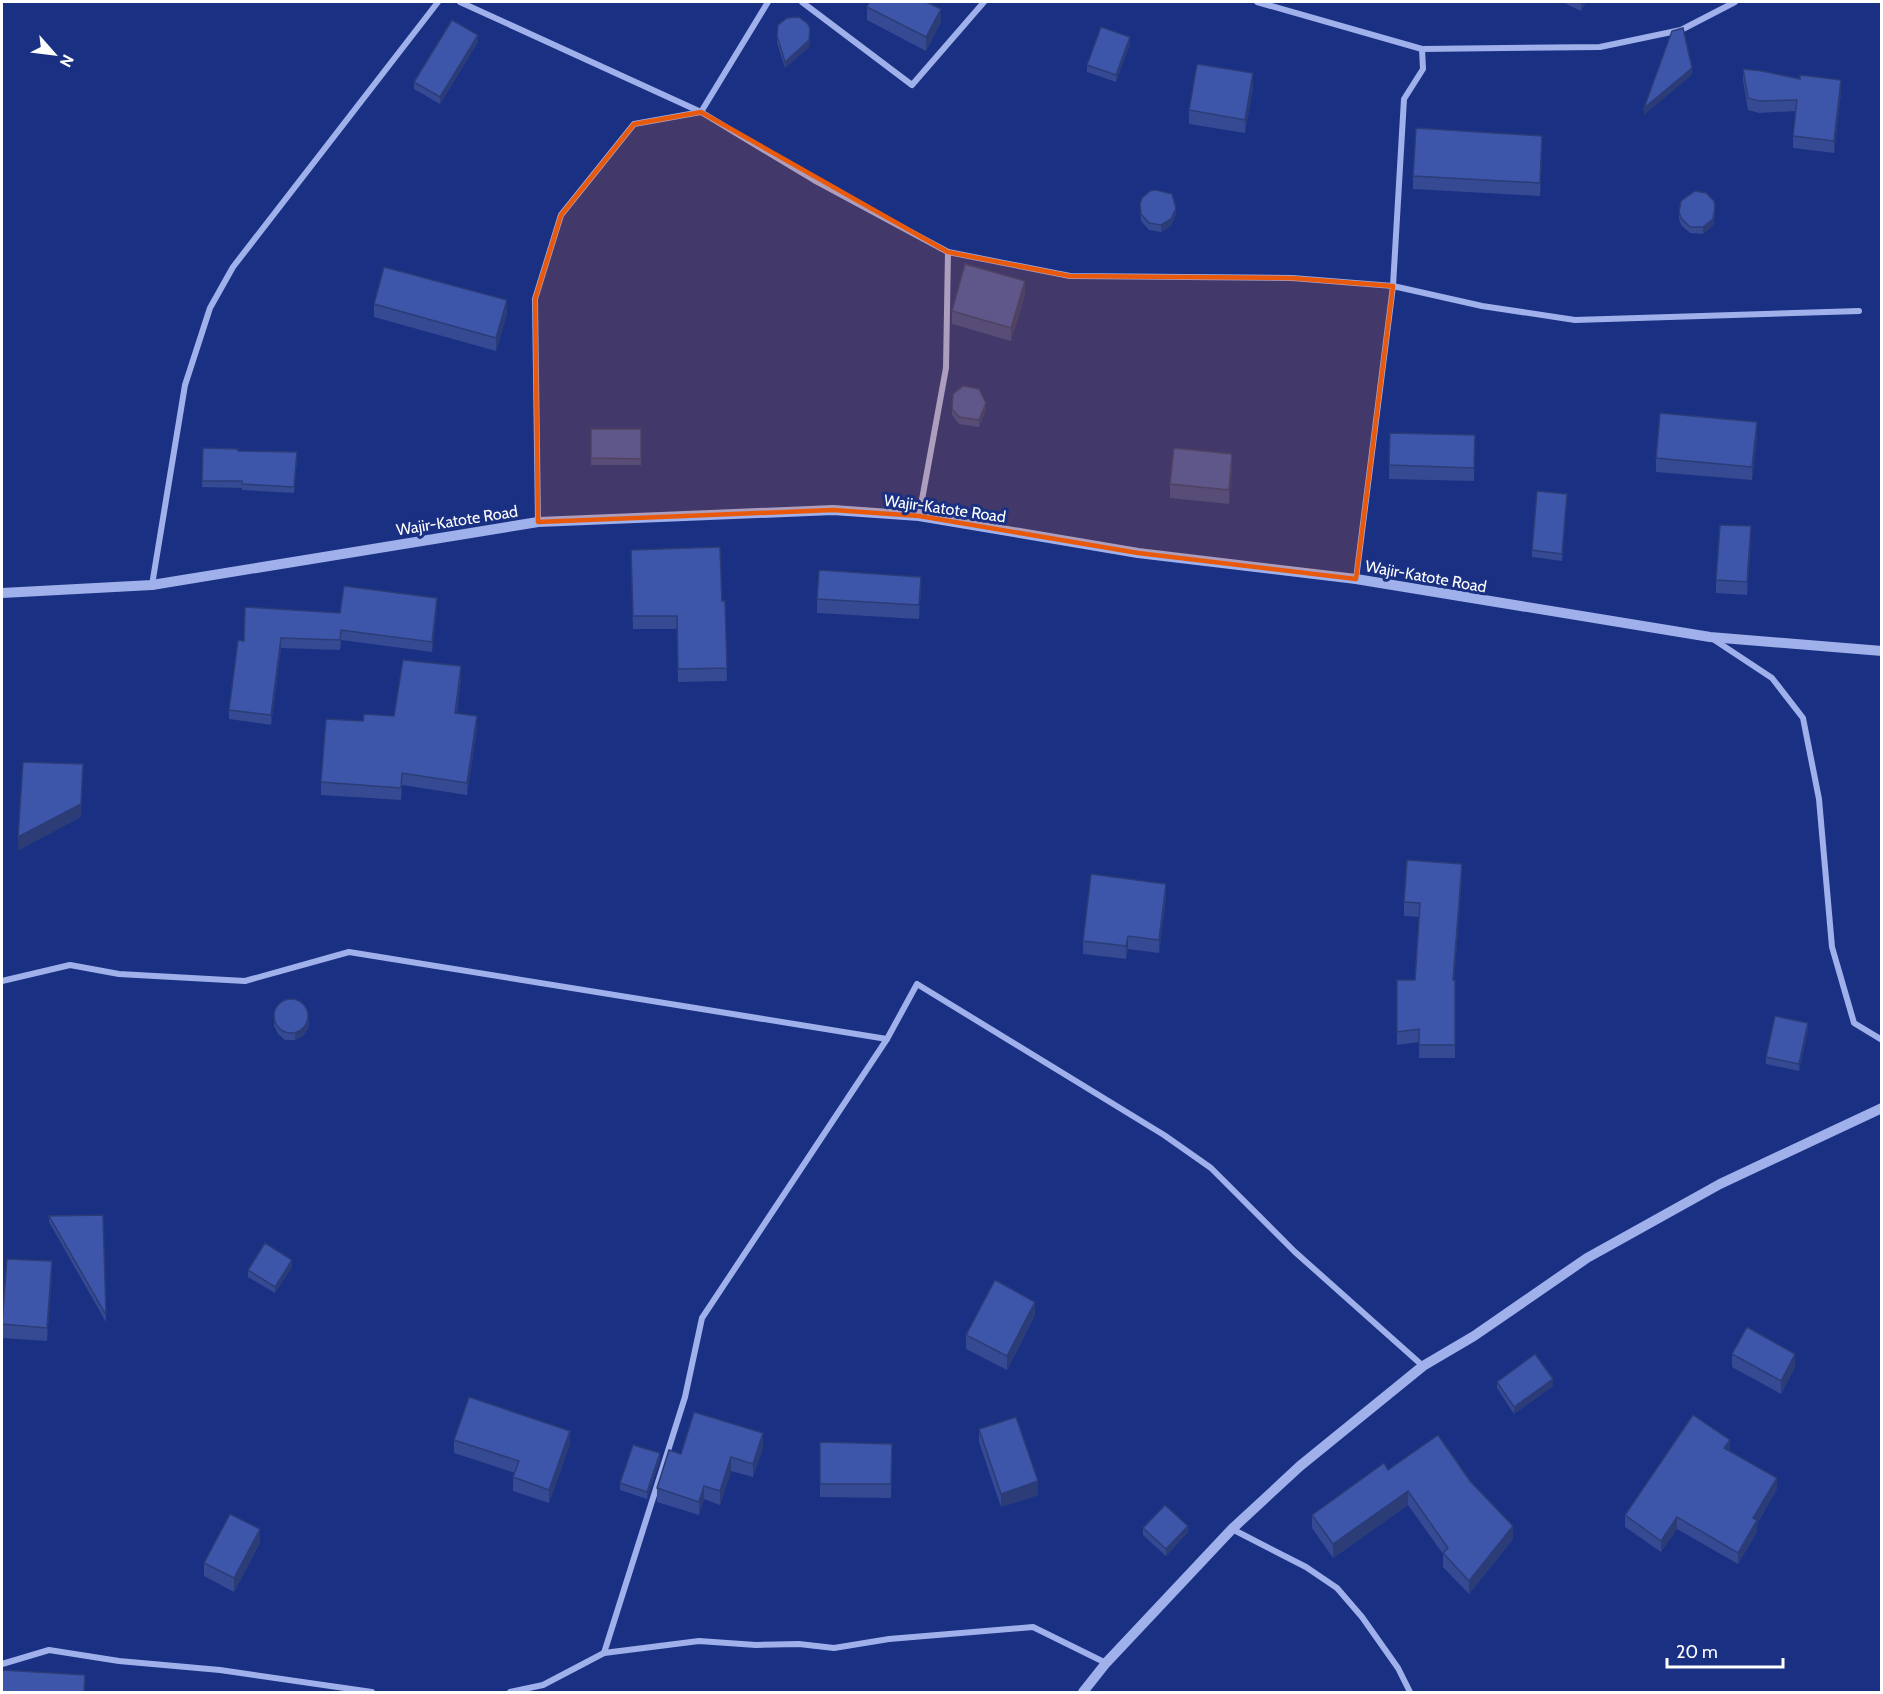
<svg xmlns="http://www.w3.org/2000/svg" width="1883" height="1694" font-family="Cabin,sans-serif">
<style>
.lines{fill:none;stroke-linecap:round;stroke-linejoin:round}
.minor{stroke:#9fb0eb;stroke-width:6}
.tertiary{stroke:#9fb0eb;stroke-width:10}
.wall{fill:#354a92}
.shaded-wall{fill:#2b3c77}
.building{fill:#3e56aa;stroke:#2b3c77;stroke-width:1.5}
.marked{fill:#e8590c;fill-opacity:0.2;stroke:#e8590c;stroke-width:4.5;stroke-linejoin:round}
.labels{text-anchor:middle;stroke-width:6;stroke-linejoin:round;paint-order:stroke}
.street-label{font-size:16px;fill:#fff;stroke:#1a3083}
</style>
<rect width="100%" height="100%" fill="#1a3083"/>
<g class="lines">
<g class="minor">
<polyline points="460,2 701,112 814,180 948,252 946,368 919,516"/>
<polyline points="802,2 912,85 984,2"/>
<polyline points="1257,2 1422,49 1600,47 1681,30 1735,2"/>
<polyline points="948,252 1070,276 1292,278 1393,286 1482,306 1575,320 1859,311"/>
<polyline points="538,522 535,299 561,215 634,124 701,112 768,2"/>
<polyline points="1356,579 1393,286 1404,99 1423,69 1422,49"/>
<polyline points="152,585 185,385 210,308 233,267 438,2"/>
<polyline points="1713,639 1772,678 1803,718 1819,799 1832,947 1854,1023 1882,1040"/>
<polyline points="2,981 70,965 119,974 245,981 349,952 887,1039"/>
<polyline points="1232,1529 1306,1567 1337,1588 1362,1617 1398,1668 1410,1692"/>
<polyline points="604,1653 685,1397 702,1318 887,1039 917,984 1164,1135 1211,1168 1295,1252 1423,1366"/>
<polyline points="2,1664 49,1650 119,1661 220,1670 372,1692"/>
<polyline points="510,1692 543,1685 604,1653 699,1641 756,1645 799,1644 834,1648 889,1639 1033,1627 1106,1663"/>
</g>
<g class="tertiary">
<polyline points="2,593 152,585 538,522 833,510 919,516 1138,553 1356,579 1710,637 1882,651"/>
<polyline points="1083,1692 1106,1663 1232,1529 1300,1466 1423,1366 1474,1336 1587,1258 1720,1184 1882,1108"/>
</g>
</g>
<g class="wall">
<polygon points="1562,2 1586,2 1581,11"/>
<polygon points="867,7 941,22 926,51 867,20"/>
<polygon points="777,36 810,36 809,47 785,68 777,43"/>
<polygon points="478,42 440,104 414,89 414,82"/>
<polygon points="1130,44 1116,82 1087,72 1087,65"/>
<polygon points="1743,69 1841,92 1834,153 1793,148 1793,136 1796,111 1759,113 1748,110 1743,81"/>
<polygon points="1253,87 1245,133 1189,124 1189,110"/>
<polygon points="1542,149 1540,196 1413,189 1413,176"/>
<polygon points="1140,204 1176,214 1171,226 1161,232 1149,230 1141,221"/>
<polygon points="1679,212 1715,213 1713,226 1703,234 1690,233 1681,225 1679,219"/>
<polygon points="1025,295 1011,341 952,324 952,311"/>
<polygon points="374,304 507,314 496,351 374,317"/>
<polygon points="952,409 986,410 979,427 959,424 952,415"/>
<rect x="591" y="429" width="50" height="36"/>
<polygon points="1475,435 1474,481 1389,479 1389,465"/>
<polygon points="1757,436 1752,480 1656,472 1656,458"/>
<polygon points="203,448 238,451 297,459 294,493 242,490 242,488 202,487"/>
<polygon points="1232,467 1229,504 1170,498 1170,484"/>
<polygon points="1567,500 1562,561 1532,557 1532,550"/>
<polygon points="1751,540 1747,595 1716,593 1716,580"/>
<polygon points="631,563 722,601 725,601 727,681 678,682 677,629 633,629"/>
<polygon points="921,590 919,619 817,613 817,599"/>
<polygon points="437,608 432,652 341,640 340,650 281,648 271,725 229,719 229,710 244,641 340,613"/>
<polygon points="461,678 457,713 477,728 467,795 402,785 401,800 321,795 321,782 363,721 394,716"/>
<polygon points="1462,877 1454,980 1455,980 1455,1058 1419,1058 1419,1042 1397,1045 1397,980 1415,980 1419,917 1404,916 1404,902"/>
<polygon points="1166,897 1159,953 1128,949 1126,959 1083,954 1083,941"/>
<polygon points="274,1020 309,1020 308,1029 303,1036 295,1040 285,1040 278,1034 274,1026"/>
<polygon points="1808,1030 1799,1071 1766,1064 1766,1057"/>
<polygon points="103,1215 106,1322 49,1222 49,1216"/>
<polygon points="292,1267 275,1293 248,1277 248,1270"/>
<polygon points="52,1275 47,1341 2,1338 2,1324"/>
<polygon points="1035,1315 1007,1370 966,1349 966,1335"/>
<polygon points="1732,1354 1795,1367 1781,1394 1732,1367"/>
<polygon points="1497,1382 1553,1386 1514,1414 1497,1388"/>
<polygon points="979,1429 1038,1495 1001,1507 979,1442"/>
<polygon points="454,1440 570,1444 549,1503 513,1491 513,1477 515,1473 454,1453"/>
<polygon points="820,1442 892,1444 891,1498 820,1497"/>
<polygon points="763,1447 753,1477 731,1471 720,1505 704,1499 699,1515 657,1502 657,1488 681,1454"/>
<polygon points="1730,1451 1777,1489 1757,1524 1757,1532 1738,1564 1677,1529 1661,1552 1625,1527 1625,1515"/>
<polygon points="660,1460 647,1499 620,1490 620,1483"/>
<polygon points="1388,1470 1470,1481 1513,1539 1469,1594 1443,1567 1443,1554 1408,1505 1333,1558 1312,1528 1312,1515"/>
<polygon points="1143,1528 1188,1532 1166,1556 1143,1535"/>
<polygon points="260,1543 234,1592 204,1576 204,1563"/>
</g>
<g class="shaded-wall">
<polygon points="1581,2 1586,2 1581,11"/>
<polygon points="941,9 941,22 926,51 926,37"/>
<polygon points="810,29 809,47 785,68 785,62"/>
<polygon points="478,35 478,42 440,104 440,97"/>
<polygon points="1130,37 1130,44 1116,82 1116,75"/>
<polygon points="1692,68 1692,75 1644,115 1644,108"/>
<polygon points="1253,73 1253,87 1245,133 1245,120"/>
<polygon points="1841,80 1841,92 1834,153 1834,141"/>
<polygon points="1542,136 1542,149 1540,196 1540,183"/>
<polygon points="1715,207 1715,213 1713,226 1703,234 1703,227"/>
<polygon points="1176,208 1176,214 1171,226 1161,232 1161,225"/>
<polygon points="1025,281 1025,295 1011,341 1011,328"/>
<polygon points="507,300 507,314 496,351 496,338"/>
<polygon points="986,403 986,410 979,427 979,420"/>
<polygon points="1757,422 1757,436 1752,480 1752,467"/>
<polygon points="1232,454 1232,467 1229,504 1229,490"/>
<polygon points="1751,526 1751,540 1747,595 1747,582"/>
<polygon points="921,577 921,590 919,619 919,605"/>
<polygon points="437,598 437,608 432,652 432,642"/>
<polygon points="281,638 281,648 271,725 271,715"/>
<polygon points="461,666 461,678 455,725 455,713"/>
<polygon points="477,716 477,728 467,795 467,783"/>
<polygon points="83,764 81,817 18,851 18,837"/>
<polygon points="1462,864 1462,877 1453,993 1453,980"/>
<polygon points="1166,884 1166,897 1159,953 1159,940"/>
<polygon points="1128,936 1128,949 1126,959 1126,946"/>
<polygon points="309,1013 308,1029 303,1036 295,1040 295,1034"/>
<polygon points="1808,1023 1808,1030 1799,1071 1799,1064"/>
<polygon points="292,1260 292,1267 275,1293 275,1287"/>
<polygon points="52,1261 52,1275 47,1341 47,1328"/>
<polygon points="1035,1302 1035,1315 1007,1370 1007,1356"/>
<polygon points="1795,1354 1795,1367 1781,1394 1781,1381"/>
<polygon points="1553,1379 1553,1386 1514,1414 1514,1407"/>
<polygon points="570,1431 570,1444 549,1503 549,1490"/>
<polygon points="763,1433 763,1447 753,1477 753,1464"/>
<polygon points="1730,1440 1730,1452 1724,1448"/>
<polygon points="660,1453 660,1460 647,1499 647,1492"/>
<polygon points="731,1457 731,1471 720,1505 720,1491"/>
<polygon points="1777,1478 1777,1489 1757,1524 1757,1532 1738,1564 1738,1553 1753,1518"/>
<polygon points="1038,1481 1038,1495 1001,1507 1001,1494"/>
<polygon points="704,1486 704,1499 699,1515 699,1502"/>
<polygon points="1408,1491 1408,1505 1333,1558 1333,1544"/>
<polygon points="1677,1517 1677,1529 1661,1552 1661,1541"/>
<polygon points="1188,1526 1188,1532 1166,1556 1166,1549"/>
<polygon points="1513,1526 1513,1539 1469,1594 1469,1581"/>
<polygon points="260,1529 260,1543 234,1592 234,1578"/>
</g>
<g class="building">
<polygon points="869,2 926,2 941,9 926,37 867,7"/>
<polygon points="799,17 808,24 810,29 809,40 785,62 777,36 778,25 787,18"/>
<polygon points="452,20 478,35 440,97 414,82"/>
<polygon points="1101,27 1130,37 1116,75 1087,65"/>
<polygon points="1683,28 1692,68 1644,108 1672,31"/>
<polygon points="1197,64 1253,73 1245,120 1189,110"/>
<polygon points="1743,69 1762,71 1800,79 1800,75 1841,80 1834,141 1793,136 1797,100 1759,101 1748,98"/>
<polygon points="1416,128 1542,136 1540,183 1413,176"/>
<polygon points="1156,190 1172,194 1176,208 1171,219 1161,225 1149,223 1141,214 1140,204 1142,198 1150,191"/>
<polygon points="1695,191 1706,193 1714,201 1715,207 1713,219 1703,227 1690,227 1681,218 1679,212 1681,201"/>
<polygon points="965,264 1025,281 1011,328 952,311"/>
<polygon points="384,267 507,300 496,338 374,304"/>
<polygon points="963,386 979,389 986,403 979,420 959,417 952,409 953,394"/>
<polygon points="1660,413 1757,422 1752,467 1656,458"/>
<polygon points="591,429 641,429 641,459 591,458"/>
<polygon points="1390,433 1475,435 1474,468 1389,465"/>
<polygon points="203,448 238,449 238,451 297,452 294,487 242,484 242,481 202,481"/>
<polygon points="1174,448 1232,454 1229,490 1170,484"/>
<polygon points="1537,491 1567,494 1562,554 1532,550"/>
<polygon points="1720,525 1751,526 1747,582 1716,580"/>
<polygon points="720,547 722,601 725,601 727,668 678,669 677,616 633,616 631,550"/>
<polygon points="819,570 921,577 919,605 817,599"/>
<polygon points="344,586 437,598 432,642 341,630 340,640 281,638 271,715 229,710 238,640 244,641 245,607 340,613"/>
<polygon points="403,660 461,666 455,713 477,716 467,783 402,773 401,788 321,782 326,719 363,721 364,714 394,716"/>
<polygon points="23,762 83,764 81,804 18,837"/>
<polygon points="1407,860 1462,864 1453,980 1455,980 1455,1045 1419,1045 1419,1029 1397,1032 1397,980 1415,980 1420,903 1404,902"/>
<polygon points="1091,874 1166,884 1159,940 1128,936 1126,946 1083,941"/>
<circle cx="291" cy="1016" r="17"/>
<polygon points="1775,1016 1808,1023 1799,1064 1766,1057"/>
<polygon points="103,1215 106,1315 49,1216"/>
<polygon points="265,1243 292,1260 275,1287 248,1270"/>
<polygon points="7,1259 52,1261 47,1328 2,1324"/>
<polygon points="995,1280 1035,1302 1007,1356 966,1335"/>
<polygon points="1747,1327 1795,1354 1781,1381 1732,1354"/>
<polygon points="1535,1354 1553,1379 1514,1407 1497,1382"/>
<polygon points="469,1397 570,1431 549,1490 513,1477 519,1461 454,1440"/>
<polygon points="694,1412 763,1433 753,1464 731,1457 720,1491 704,1486 699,1502 657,1488 669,1450 681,1454"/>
<polygon points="1693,1415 1730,1440 1724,1448 1777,1478 1753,1518 1757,1520 1738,1553 1677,1517 1661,1541 1625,1515"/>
<polygon points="1016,1417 1038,1481 1001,1494 979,1429"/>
<polygon points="1438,1435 1470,1481 1513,1526 1469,1581 1443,1553 1448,1548 1408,1491 1333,1544 1312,1515 1384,1463 1388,1470"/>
<polygon points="820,1442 892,1444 891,1484 820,1484"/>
<polygon points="633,1445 660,1453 647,1492 620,1483"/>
<polygon points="1165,1505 1188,1526 1166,1549 1143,1528"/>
<polygon points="230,1514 260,1529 234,1578 204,1563"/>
<polygon points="2,1670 85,1675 84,1692 2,1692"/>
</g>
<path class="marked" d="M701,112L948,252L1070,276L1292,278L1393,286L1356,579L1138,553L919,516L833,510L538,522L535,299L561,215L634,124Z"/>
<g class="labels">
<g class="street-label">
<text transform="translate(945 508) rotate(8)" y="6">Wajir-Katote Road</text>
<text transform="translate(457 520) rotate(-9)" y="6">Wajir-Katote Road</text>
<text transform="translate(1426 576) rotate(10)" y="6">Wajir-Katote Road</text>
</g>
</g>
<rect width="1883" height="1694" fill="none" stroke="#ffffff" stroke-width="6"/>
<g transform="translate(54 54) rotate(118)" stroke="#1a3083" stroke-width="4.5" paint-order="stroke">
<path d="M0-4.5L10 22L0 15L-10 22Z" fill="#ffffff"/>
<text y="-9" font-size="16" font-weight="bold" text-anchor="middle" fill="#ffffff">N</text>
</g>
<path d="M1667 1658v9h116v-9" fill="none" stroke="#ffffff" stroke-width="3"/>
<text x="1676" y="1658" font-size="18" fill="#ffffff" stroke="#1a3083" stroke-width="4.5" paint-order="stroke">20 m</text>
</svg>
